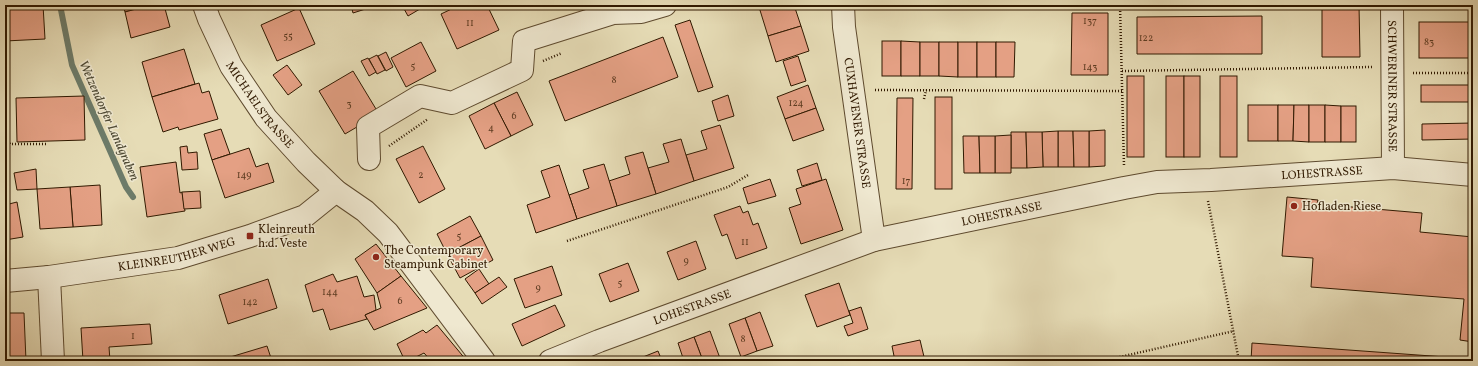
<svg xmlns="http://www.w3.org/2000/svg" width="1478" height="366" font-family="Vollkorn,serif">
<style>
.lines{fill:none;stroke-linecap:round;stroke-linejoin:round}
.stream{stroke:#6d7b69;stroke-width:6}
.building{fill:#e4a084;stroke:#301900}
.minor-casing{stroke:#5e4a2e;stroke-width:24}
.path{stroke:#301900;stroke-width:2.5;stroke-dasharray:1 2;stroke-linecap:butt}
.minor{stroke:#efe8d0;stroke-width:22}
.poi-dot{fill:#8f2418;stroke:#efe8d0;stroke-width:1.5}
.labels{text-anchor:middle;stroke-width:3;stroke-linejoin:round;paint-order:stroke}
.number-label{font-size:10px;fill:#5d3b21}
.street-label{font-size:12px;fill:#301900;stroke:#efe8d0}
.poi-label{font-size:12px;fill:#301900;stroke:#efe8d0;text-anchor:start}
.water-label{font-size:13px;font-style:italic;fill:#4f4a35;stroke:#efe8d0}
</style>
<rect width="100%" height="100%" fill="#e6dcb6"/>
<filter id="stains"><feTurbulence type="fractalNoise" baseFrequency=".005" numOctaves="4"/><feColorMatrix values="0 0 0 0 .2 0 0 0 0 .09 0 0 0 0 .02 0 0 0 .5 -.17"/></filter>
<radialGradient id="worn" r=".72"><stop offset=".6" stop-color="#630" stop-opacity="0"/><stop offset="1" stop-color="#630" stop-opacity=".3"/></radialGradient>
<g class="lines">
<polyline class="stream" points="60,5 72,65 126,187 133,197"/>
</g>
<g class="building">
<polygon points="5,5 43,5 45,39 5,41"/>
<polygon points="123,5 151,5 125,12"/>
<polygon points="151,5 164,5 170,27 131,38 125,12"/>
<polygon points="351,5 378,5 353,13"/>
<polygon points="406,5 425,5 425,6 408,16 403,7"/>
<polygon points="460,5 487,5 499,30 457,49 441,14"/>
<polygon points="765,5 794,5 801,26 768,36 759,7"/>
<polygon points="1322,5 1359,5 1360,57 1322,57"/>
<polygon points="299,8 315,44 277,61 261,25"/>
<polygon points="1072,13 1108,13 1108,75 1071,75"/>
<polygon points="1262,16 1262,54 1137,54 1137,17"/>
<polygon points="690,20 713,87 698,92 675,25"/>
<rect x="1419" y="22" width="54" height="36"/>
<polygon points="801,26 809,51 776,62 768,36"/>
<polygon points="663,37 678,77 565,121 549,81"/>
<rect x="882" y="41" width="19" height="35"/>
<polygon points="901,41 920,42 920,76 901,76"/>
<polygon points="421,42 436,71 406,87 391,58"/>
<rect x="920" y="42" width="19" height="34"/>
<polygon points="939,42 958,42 958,77 939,76"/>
<rect x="958" y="42" width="19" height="35"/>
<rect x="977" y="42" width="19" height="35"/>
<polygon points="996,42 1015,42 1014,77 996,77"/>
<polygon points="184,49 195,84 152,97 142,62"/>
<polygon points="386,52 393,67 386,71 378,56"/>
<polygon points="377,55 385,70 377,74 369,59"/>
<polygon points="798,56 806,81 791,86 783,61"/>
<polygon points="368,58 376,72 369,76 361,61"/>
<polygon points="287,65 302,85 288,95 273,75"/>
<polygon points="353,71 379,114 345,134 319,91"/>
<rect x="1127" y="76" width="17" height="81"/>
<rect x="1166" y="76" width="18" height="81"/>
<rect x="1184" y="76" width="16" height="81"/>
<rect x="1220" y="76" width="17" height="81"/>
<polygon points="199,83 202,93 209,91 218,119 179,130 178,127 163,132 152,97"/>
<polygon points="808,85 816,108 785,119 777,97"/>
<rect x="1421" y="85" width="52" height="17"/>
<polygon points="517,92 533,125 511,136 494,103"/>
<polygon points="728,95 734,116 718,121 712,101"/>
<polygon points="84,96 85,140 17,142 16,98"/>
<rect x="935" y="97" width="17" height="92"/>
<polygon points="897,98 913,98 912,189 896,189"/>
<polygon points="494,103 511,136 485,149 469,116"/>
<rect x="1248" y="105" width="30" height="36"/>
<polygon points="1278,105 1294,105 1293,141 1278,141"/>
<polygon points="1294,105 1309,105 1309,142 1293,141"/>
<rect x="1309" y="105" width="16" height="37"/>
<polygon points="1325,105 1341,106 1341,142 1325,142"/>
<rect x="1341" y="106" width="15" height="36"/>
<polygon points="816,108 824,130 793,141 785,119"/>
<polygon points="1473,123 1473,139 1422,140 1422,124"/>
<polygon points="720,125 734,168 694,181 686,155 707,149 701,131"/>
<polygon points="221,129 230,154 212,160 204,134"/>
<polygon points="1105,130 1105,166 1089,167 1089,131"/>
<polygon points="1058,131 1073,131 1074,167 1058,167"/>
<polygon points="1058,131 1058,167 1043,167 1042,132"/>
<polygon points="1073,131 1089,131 1089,167 1074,167"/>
<polygon points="1011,132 1026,132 1027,168 1011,168"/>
<polygon points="1026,132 1042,132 1043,167 1027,168"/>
<polygon points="1011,135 1011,173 995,173 995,136"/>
<polygon points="963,136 979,136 980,173 964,173"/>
<polygon points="979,136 995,136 995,173 980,173"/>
<polygon points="681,139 694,181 656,194 648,168 669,162 663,144"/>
<polygon points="187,146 188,153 197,152 198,169 182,170 180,147"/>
<polygon points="423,146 445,189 419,203 396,159"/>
<polygon points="249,148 256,167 268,163 274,182 225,198 212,160"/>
<polygon points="643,152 656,194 617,206 609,181 630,174 625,157"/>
<polygon points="176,162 180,193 182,192 185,211 147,217 140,167"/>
<polygon points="817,163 822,180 802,186 797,170"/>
<polygon points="604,164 617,206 577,219 569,195 589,188 583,170"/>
<polygon points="559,165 577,219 536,233 527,205 550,197 541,171"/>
<polygon points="36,169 37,189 17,190 14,173"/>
<polygon points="770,179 776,196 748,204 743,188"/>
<polygon points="826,179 843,230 801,244 789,208 801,204 796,189"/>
<polygon points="100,185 102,225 73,227 70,187"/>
<polygon points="70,187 73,227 40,229 37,189"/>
<polygon points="200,191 201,208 184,209 182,192"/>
<polygon points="1287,197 1318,200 1317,204 1422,213 1420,232 1473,237 1473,342 1460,340 1464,299 1311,287 1313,258 1282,256"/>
<polygon points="17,202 23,237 5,240 5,205"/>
<polygon points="740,206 743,213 748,211 753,225 758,223 767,248 736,259 727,234 722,236 714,215"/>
<polygon points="470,216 481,236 447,254 437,234"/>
<polygon points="481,236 493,260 460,278 447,254"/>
<polygon points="696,241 706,269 678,280 667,252"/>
<polygon points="376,244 401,276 377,293 355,259"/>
<polygon points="628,263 639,291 610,302 599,274"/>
<polygon points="552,266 562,295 525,308 514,279"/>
<polygon points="479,269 489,284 475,293 465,279"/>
<polygon points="333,274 337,282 357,276 364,297 374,295 376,310 365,315 367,319 330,330 323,309 313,312 305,285"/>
<polygon points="401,276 427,308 374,330 365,315 381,308 377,293"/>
<polygon points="499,277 507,287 482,304 475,293"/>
<polygon points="268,279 277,308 228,324 219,295"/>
<polygon points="839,283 850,315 817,327 805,295"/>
<polygon points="555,305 565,326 522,346 512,324"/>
<polygon points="861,307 868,329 848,336 844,326 853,323 849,311"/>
<polygon points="760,312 773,346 757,351 745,318"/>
<polygon points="5,313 24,313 26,361 5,361"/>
<polygon points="745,318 757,351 741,357 729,324"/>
<polygon points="150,324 152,344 109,347 110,361 83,361 81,328"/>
<polygon points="437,325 467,361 431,361 424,353 408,361 405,361 397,344 423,330 426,333"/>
<polygon points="710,331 721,361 703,361 694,337"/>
<polygon points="694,337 703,361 684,361 678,343"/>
<polygon points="920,340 925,361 895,361 892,346"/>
<polygon points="1252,343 1473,359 1473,361 1251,361"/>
<polygon points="267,346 272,361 228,361 227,358"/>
<polygon points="658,351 662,361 645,361 643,357"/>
<polygon points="643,357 645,361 631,361 637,358"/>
</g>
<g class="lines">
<defs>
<g id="minor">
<path id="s1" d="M204,5L209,19L231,66L266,118L306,162L336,191L365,211L388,233L484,361"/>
<path id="s2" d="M843,5L844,27L874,240"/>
<path id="s3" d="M1392,5L1393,168"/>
<polyline points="369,159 368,127 420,96 452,103 522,70 524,41 613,13 641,12 665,5"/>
<polyline points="49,277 53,361"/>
<path id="s4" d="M5,281L49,277L178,258L250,236L305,216L336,191"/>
<path id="s5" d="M550,361L599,341L874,240L1124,188L1157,182L1211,180L1393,168L1473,175"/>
</g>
</defs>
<use href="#minor" class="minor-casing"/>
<g class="path">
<polyline points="1120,5 1124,166"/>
<polyline points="543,61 562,53"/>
<polyline points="1122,71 1372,67"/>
<polyline points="1413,73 1473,73"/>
<polyline points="875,90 1123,91"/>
<polyline points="924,99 926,90"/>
<polyline points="5,132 10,144 47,144"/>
<polyline points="389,146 428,119"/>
<polyline points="1208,201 1239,361"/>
<polyline points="567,241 728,187 748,175"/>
<polyline points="1102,361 1234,331"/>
</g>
<use href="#minor" class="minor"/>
</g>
<g class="poi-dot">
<circle cx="1294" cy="206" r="4"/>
<rect x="246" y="232" width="8" height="8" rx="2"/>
<circle cx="376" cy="257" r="4"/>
</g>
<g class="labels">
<g class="number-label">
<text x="1090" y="24">137</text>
<text x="470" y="26">11</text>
<text x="288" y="39">55</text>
<text x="1146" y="41">122</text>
<text x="1429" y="45">83</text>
<text x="413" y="69">5</text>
<text x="1090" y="70">143</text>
<text x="614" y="83">8</text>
<text x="796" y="106">124</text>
<text x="349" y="107">3</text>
<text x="514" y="119">6</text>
<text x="491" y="131">4</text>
<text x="244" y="178">149</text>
<text x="421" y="178">2</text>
<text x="906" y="184">17</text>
<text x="459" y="239">5</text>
<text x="745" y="245">11</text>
<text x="686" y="264">9</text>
<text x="620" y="286">5</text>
<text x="538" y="291">9</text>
<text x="330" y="295">144</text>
<text x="400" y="304">6</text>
<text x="250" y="305">142</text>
<text x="133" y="339">1</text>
<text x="743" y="342">8</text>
</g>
<g class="street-label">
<text dy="4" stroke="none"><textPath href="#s3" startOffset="81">SCHWERINER STRASSE</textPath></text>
<text dy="4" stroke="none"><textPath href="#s1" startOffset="115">MICHAELSTRASSE</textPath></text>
<text dy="4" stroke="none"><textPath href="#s2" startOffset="119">CUXHAVENER STRASSE</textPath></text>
<text dy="4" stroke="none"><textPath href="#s5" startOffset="800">LOHESTRASSE</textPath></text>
<text dy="4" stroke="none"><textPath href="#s5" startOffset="476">LOHESTRASSE</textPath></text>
<text dy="4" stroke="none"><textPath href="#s4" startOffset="174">KLEINREUTHER WEG</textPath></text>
<text dy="4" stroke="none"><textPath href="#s5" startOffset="152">LOHESTRASSE</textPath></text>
</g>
<g class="poi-label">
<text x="1302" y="210">Hofladen Riese</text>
<text x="258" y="233">Kleinreuth<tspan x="258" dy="14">h.d. Veste</tspan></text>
<text x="384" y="254">The Contemporary<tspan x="384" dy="14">Steampunk Cabinet</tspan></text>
</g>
<g class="water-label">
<text transform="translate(110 120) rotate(66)" y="5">Wetzendorfer Landgraben</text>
</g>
</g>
<rect width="1478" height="366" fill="none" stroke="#e6dcb6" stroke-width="20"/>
<rect x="6" y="6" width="1466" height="354" fill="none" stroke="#301900" stroke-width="2"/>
<rect x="10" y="10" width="1458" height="346" fill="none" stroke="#301900"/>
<rect width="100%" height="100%" filter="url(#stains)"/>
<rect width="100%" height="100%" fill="url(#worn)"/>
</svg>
